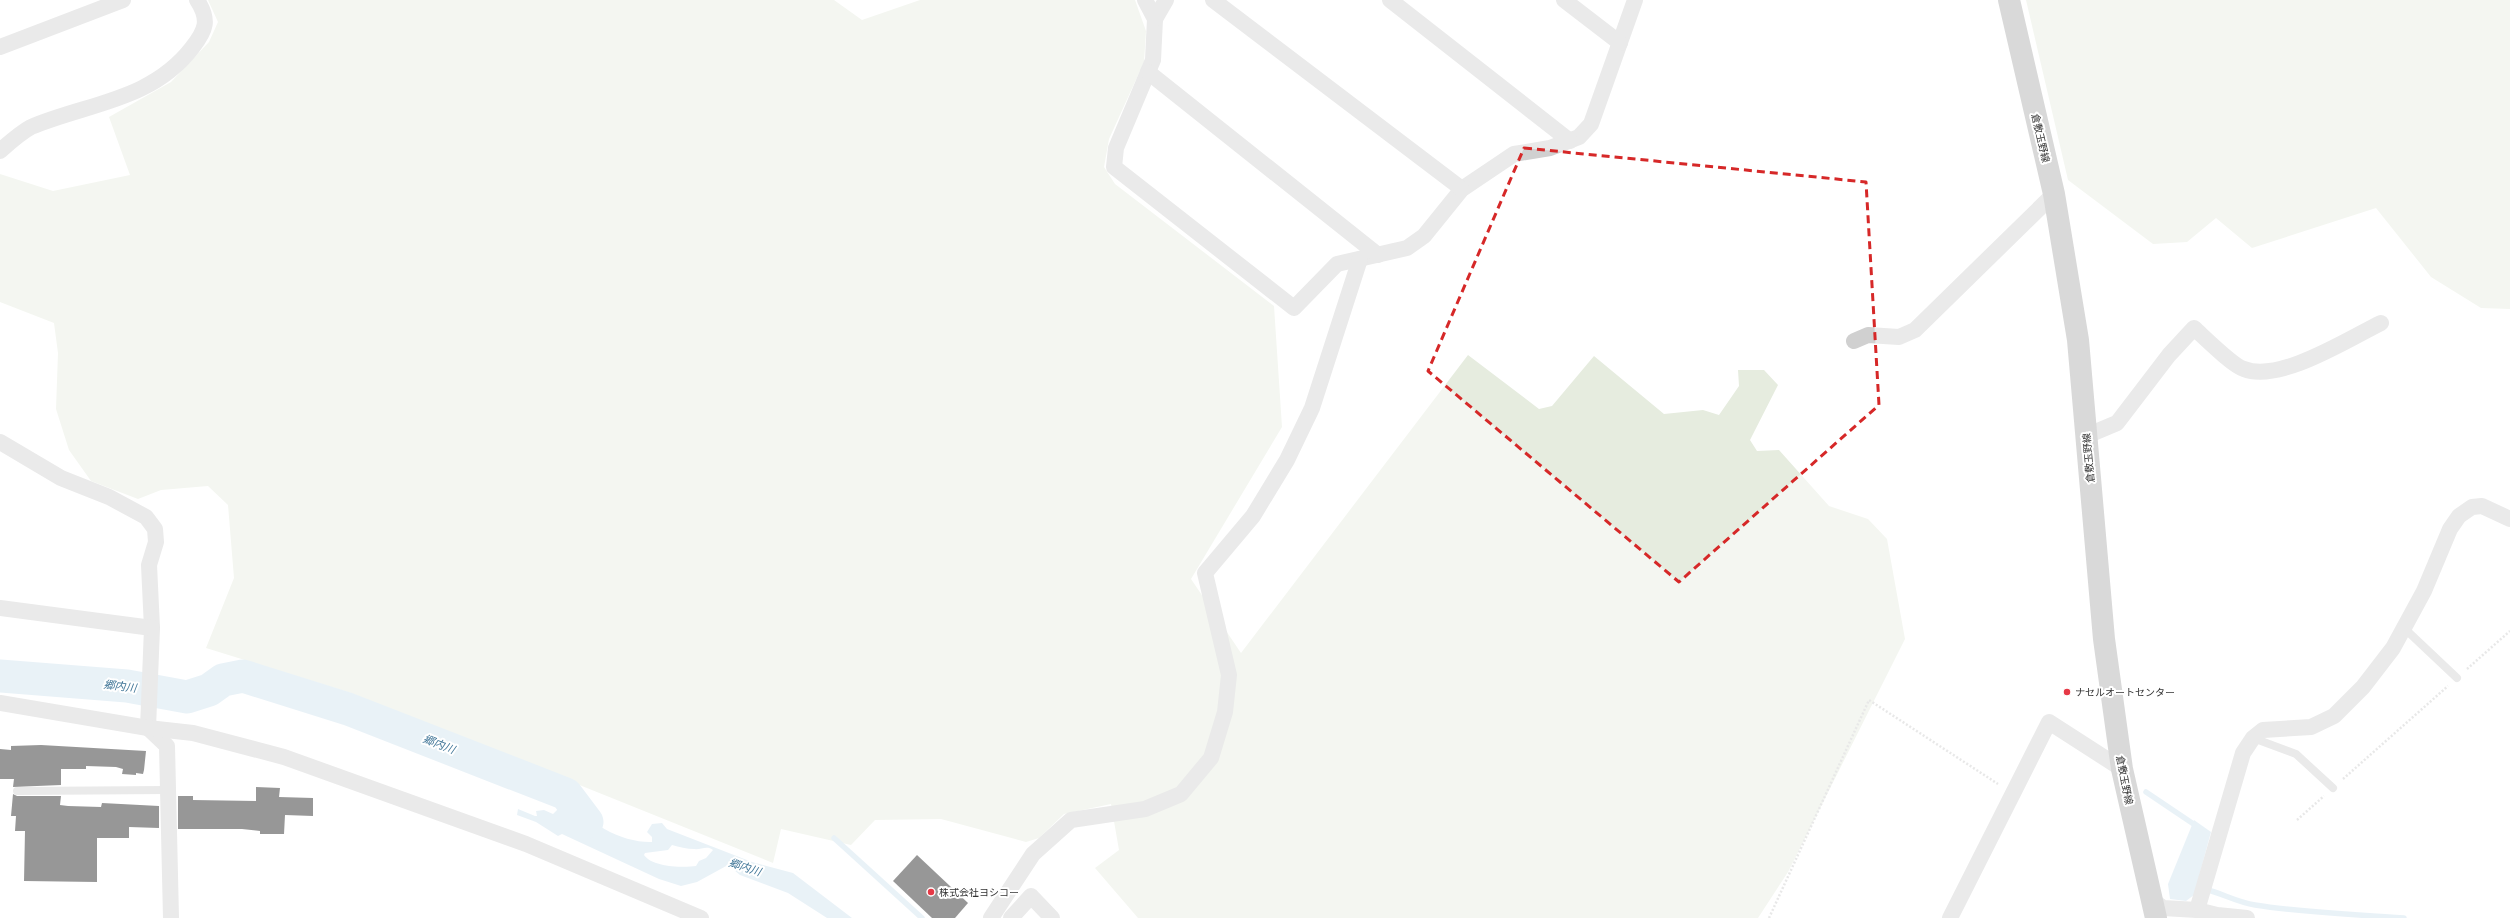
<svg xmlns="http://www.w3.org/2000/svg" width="2510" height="918" font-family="Montserrat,'Noto Sans JP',sans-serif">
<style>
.green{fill:#e6ecdf}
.water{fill:#cfe2ee;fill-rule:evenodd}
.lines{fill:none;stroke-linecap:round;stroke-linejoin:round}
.stream{stroke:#cfe2ee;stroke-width:5.5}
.river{stroke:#cfe2ee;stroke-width:33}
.building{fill:#1a1a1a}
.path{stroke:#cdcdcd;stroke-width:2.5;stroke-dasharray:2 2;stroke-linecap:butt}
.lane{stroke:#d0d0d0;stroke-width:8}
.street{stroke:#d0d0d0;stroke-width:16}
.primary{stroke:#ababab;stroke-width:22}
.marked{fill:none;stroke:#d62828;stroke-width:3;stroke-dasharray:8 5;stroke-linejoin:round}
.poi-dot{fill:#e63946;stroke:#fff;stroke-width:1.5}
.labels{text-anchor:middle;stroke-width:4;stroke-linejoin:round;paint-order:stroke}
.street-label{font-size:10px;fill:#333;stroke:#fff}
.poi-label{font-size:10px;fill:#333;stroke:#fff;text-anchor:start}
.water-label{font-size:11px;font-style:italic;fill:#3f7597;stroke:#fff}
</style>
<rect width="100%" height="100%" fill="#fff"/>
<g class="green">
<polygon points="208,0 834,0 862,20 920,0 1135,0 1146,31 1144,62 1109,139 1104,167 1115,184 1274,306 1282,427 1191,579 1241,653 1468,355 1539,409 1552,406 1594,356 1664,414 1703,410 1719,415 1739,386 1738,370 1764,370 1778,385 1750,440 1757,451 1779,450 1829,506 1868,519 1887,539 1905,639 1788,872 1758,918 1138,918 1095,868 1119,850 1111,804 1064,814 1039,838 1026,842 941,819 875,820 851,845 781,829 773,863 351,693 206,648 234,578 228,505 208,486 161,490 138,499 91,481 69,450 56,409 58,353 54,323 0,302 0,174 53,191 130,175 109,117 171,82 209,42 218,22"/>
<polygon points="2026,0 2510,0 2510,309 2481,308 2431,277 2376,208 2252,248 2216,218 2187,242 2153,244 2068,180"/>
</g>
<g class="water">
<path d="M556,789L575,795C582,824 624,843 652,842V837L647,832L652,824L662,823L667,829L752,862L793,873L852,918H827L788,893L740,875L728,865L697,882L681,886L659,879L562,834L558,836L536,822L517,815L518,809L535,816H537L536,811L544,810L553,814L562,805ZM672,845C679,847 687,849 694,849C701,850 707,845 713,850L706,858L699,861L696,866C683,868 652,867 644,855L645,853L668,850Z"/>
<polygon points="2194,820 2211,832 2194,895 2186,901 2170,899 2168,884"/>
</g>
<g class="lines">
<g class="stream">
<polyline points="2146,792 2198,827"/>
<polyline points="834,838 922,918"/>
<path d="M2204,889C2222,893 2236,902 2255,905C2304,913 2355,914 2404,918"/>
</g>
<polyline class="river" points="0,676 127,686 187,697 209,690 223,680 243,676 348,709 566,794 587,822"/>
</g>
<g class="building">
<polygon points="41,745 146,751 144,770 143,774 136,773 136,775 122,774 123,769 116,767 86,766 86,769 61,769 61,785 13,787 14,779 0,779 0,749 11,750 11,746"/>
<polygon points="256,787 280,788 279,797 313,798 313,816 285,815 284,834 260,834 260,831 242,829 178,829 178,796 193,796 193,800 256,801"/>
<polygon points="13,794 17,796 61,796 60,805 68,806 101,807 102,803 159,806 159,828 129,827 129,838 97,838 97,882 24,881 25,831 15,831 16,816 11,816"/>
<polygon points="917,855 968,903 955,918 932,918 893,881"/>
</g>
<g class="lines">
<g class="path">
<polyline points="2467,669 2510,631"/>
<polyline points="2343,779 2448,686"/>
<polyline points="2297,820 2324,796"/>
<polyline points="1769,918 1869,700 1998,784"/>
</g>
<g class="lane">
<polyline points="2404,628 2457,678"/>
<polyline points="2253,738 2296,754 2333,788"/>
<polyline points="17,791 168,790"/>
</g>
<g class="street">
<polyline points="1145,0 1155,19 1153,60 1116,148 1114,167 1294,308 1337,264 1407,248 1424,236 1462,189 1514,154 1550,148 1579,137 1591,124 1635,0"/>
<polyline points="1213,0 1462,189"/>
<polyline points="1390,0 1570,141"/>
<polyline points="1564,0 1620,43"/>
<polyline points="1155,19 1166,0"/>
<polyline points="0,47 123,0"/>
<polyline points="1148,72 1378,255"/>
<path d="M0,151C9,143 20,133 31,127C88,103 151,101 192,48C206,30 210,20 197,0"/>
<polyline points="1854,341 1868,335 1899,337 1915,330 2054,194"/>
<path d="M2086,436L2117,423L2169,355L2194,328C2204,337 2233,366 2244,369C2280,383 2348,339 2381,323"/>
<polyline points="0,442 61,478 109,497 146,517 155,529 156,542 149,565 152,628 148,728 167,746 171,918"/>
<polyline points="0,608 152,628"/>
<polyline points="0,703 148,728 193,733 284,757 526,844 701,918"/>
<polyline points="2150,898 2163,908 2197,910 2217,915 2247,918"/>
<polyline points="2197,910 2243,753 2253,738 2263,730 2311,727 2334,716 2363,687 2393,648 2424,591 2450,529 2459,516 2472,507 2482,506 2510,519"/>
<polyline points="991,918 1033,854 1071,820 1145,809 1181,794 1211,758 1225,712 1229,675 1205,573 1253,516 1287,460 1312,408 1360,259"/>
<polyline points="1011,918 1031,896 1052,918"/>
<polyline points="1950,918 2049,722 2122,769"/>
</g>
<polyline class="primary" points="2009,0 2054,194 2078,340 2104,639 2122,769 2156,918"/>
</g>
<path d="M0 0H2510V918H0ZM1524,148L1866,182L1879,405L1679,582L1428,371Z" fill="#fff" fill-opacity=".55" fill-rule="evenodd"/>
<path class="marked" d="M1524,148L1866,182L1879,405L1679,582L1428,371Z"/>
<g class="poi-dot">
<circle cx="2067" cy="692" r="4"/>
<circle cx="931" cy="892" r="4"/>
</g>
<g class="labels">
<g class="street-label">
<text transform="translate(2041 138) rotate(77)" y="4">倉敷玉野線</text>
<text transform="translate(2088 458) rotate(-95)" y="4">倉敷玉野線</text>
<text transform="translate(2125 780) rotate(79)" y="4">倉敷玉野線</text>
</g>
<g class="poi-label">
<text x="2075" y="696">ナセルオートセンター</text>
<text x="939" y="896">株式会社ヨシコー</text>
</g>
<g class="water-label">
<text transform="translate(120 686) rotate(7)" y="4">郷内川</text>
<text transform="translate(439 744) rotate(21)" y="4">郷内川</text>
<text transform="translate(745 867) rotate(18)" y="4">郷内川</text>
</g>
</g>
</svg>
